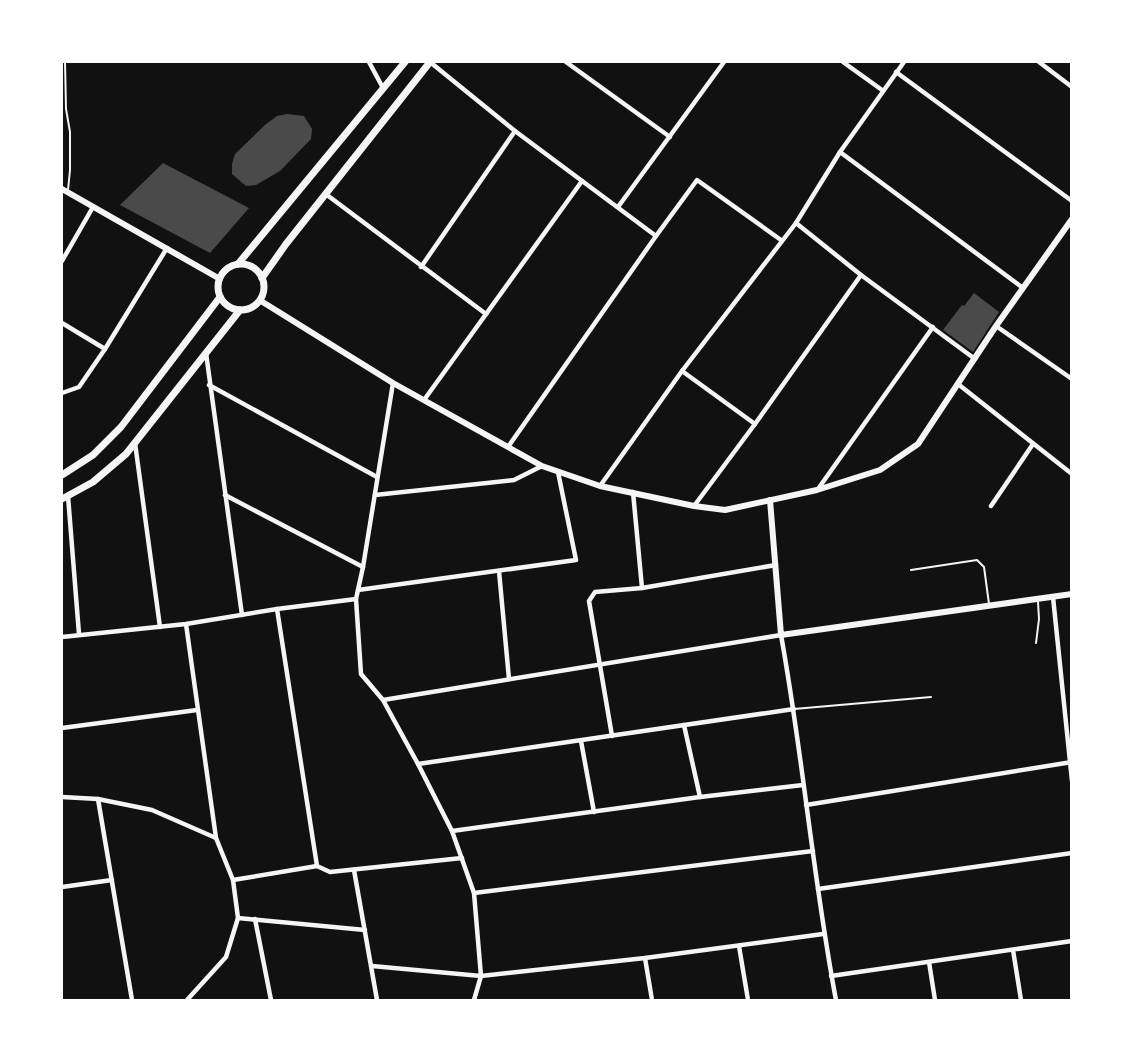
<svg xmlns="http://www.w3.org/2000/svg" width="1133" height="1062" font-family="Lora,serif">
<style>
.building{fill:#4a4a4a}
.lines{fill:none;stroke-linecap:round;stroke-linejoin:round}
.service{stroke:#f5f5f5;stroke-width:2}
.minor{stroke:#f5f5f5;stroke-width:4.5}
.tertiary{stroke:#f5f5f5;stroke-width:6}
.secondary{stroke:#f5f5f5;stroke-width:7}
</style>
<rect width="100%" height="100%" fill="#111"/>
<g class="building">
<polygon points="287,114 304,116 312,129 311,139 280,171 256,185 246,186 232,174 232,164 235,154 266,124 277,116"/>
<polygon points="163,163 249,208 210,253 120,205"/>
<polygon points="974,293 999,312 973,352 943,330 962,305 964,306"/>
</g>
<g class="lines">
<g class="service">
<polyline points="65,62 66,109 70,132 70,170 68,190"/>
<polyline points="911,570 977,560 984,567 989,604"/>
<polyline points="1036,643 1039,619 1038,602"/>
<polyline points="794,709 931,697"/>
</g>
<g class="minor">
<polyline points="369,62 383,88"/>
<polyline points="430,62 515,131 656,236"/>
<polyline points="566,62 670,137"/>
<polyline points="843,62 882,90"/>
<polyline points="1039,62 1072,87"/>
<polyline points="896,72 1072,201"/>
<polyline points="840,152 1023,288"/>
<polyline points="327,195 486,314"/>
<polyline points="618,207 724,62"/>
<polyline points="796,223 861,275 975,359"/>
<polyline points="62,261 93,207"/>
<polyline points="421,267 515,131"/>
<polyline points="62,323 105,349"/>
<polyline points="996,326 1072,379"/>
<polyline points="206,353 242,615"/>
<polyline points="682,371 755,424"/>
<polyline points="393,383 363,567 356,599 361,674 383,700 418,764 452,831 474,893 481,976 474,1000"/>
<polyline points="958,384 1072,474"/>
<polyline points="209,385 377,477"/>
<polyline points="62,393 79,387 105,349 167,248"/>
<polyline points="424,400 582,181"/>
<polyline points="135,443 160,627"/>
<polyline points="508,447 656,236 697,180 781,240"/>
<polyline points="600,486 682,371 796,223 840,152 904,62"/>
<polyline points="818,489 933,327"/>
<polyline points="633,492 642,588"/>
<polyline points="225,495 363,567"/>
<polyline points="375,495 514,480 542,466"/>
<polyline points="68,496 79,634"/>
<polyline points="694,506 755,424 861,275"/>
<polyline points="991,506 1033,444"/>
<polyline points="499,571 509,679"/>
<polyline points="358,590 576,560 558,472"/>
<polyline points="1053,597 1072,781"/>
<polyline points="277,609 317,866"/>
<polyline points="186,624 216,838"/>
<polyline points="62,637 186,624 277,609 356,599"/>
<path d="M383,700L781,635C803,756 813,879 836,1000"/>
<polyline points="684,725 700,797"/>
<polyline points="62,728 197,710"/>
<polyline points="612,736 589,601 595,592 642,588 776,565"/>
<polyline points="581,741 594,812"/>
<polyline points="418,764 794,709"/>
<polyline points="62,797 98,799 152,810 216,838 233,880 238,918 226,957 187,1000"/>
<polyline points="98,799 132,1000"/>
<polyline points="806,805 1072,762"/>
<polyline points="452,831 700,797 803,785"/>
<polyline points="354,870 377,1000"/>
<polyline points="233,880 317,866 330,872 462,858"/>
<polyline points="62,887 112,880"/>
<polyline points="818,889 1072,853"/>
<polyline points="474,893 813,851"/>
<polyline points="238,918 365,930"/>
<polyline points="255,919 271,1000"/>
<polyline points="739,946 748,1000"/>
<polyline points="1013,950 1021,1000"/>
<polyline points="645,958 652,1000"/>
<polyline points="929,962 935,1000"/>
<polyline points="372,966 481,976 645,958 823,934"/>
<polyline points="831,976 1072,941"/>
</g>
<g class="tertiary">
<polyline points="62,189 220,279"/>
<polyline points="261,301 393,383 542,466 600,486 694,506 725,510 817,490 880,470 918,444 996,326 1072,219"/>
<polyline points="770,500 781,635 1072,594"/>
</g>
<g class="secondary">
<circle cx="241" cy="287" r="23"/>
<polyline points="238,264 405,62"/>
<polyline points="262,278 286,244 430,62"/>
<polyline points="62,475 93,455 121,427 220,297"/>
<polyline points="62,499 93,482 126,454 240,310"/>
</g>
</g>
<rect width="1133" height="1062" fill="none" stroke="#ffffff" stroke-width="126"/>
</svg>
